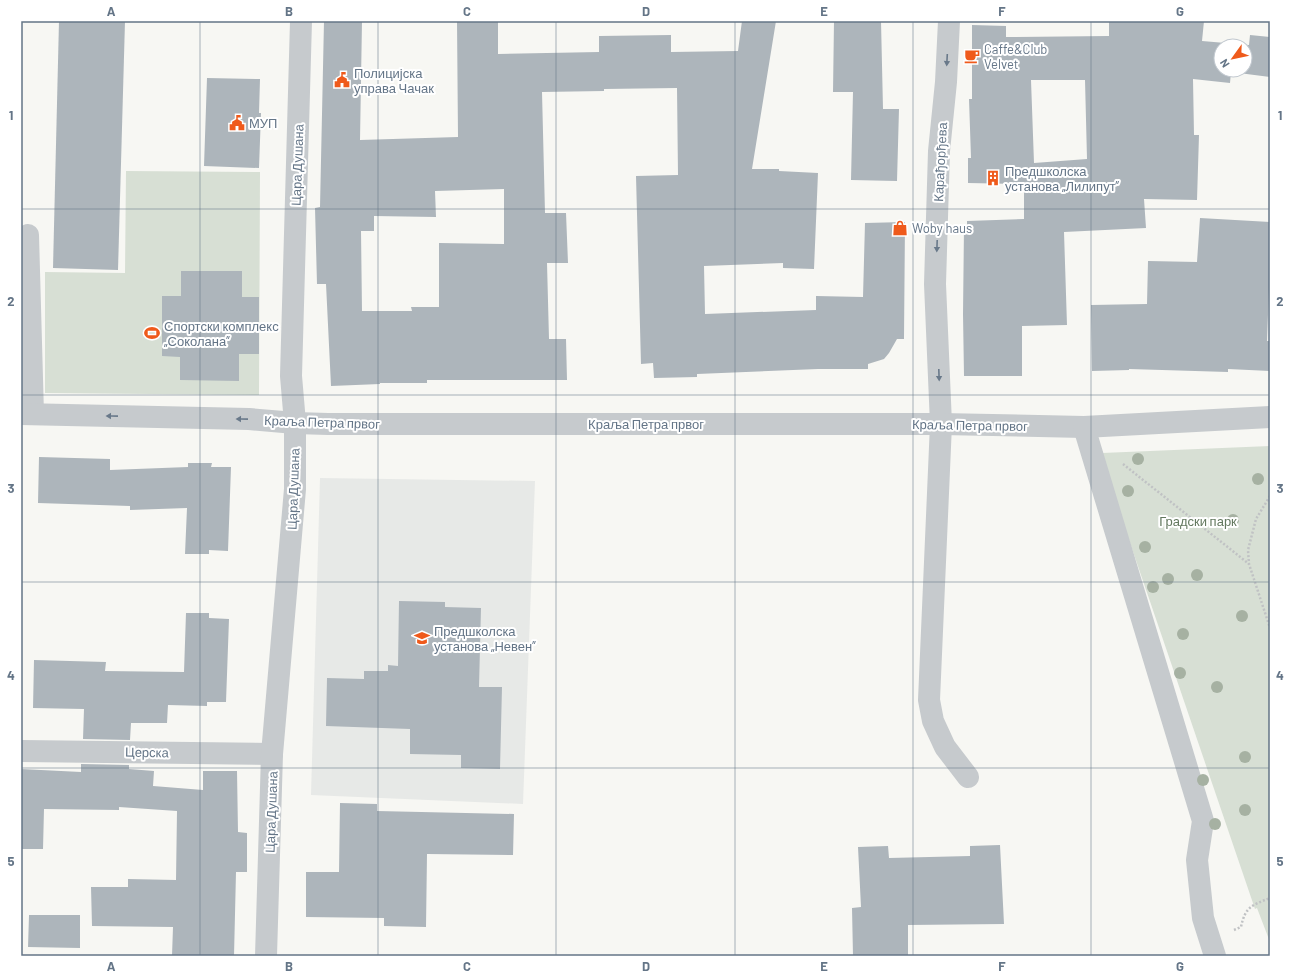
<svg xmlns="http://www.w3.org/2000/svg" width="1291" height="977" font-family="Barlow,sans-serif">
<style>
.built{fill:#e7e9e7}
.green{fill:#d7dfd4}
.building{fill:#adb5bb;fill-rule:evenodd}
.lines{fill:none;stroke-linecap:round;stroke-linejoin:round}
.path{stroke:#c0c2c4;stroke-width:2.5;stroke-dasharray:2 2;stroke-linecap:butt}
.minor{stroke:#c6cacd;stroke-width:22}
.tree{fill:#a6b1a2}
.oneway{fill:#69798a}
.grid{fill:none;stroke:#647587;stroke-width:1;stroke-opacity:0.55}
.labels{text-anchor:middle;stroke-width:4;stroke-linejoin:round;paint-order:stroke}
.poi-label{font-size:13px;fill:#647587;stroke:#fff;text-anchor:start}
.street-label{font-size:13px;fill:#647587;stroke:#fff}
.park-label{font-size:13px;fill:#63785f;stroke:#fff}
.neatline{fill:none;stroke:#647587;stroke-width:1.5}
.grid-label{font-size:13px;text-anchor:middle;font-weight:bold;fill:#647587}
</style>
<rect width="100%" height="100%" fill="#f7f7f3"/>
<polygon class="built" points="320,478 535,481 523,804 311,795"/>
<g class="green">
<polygon points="126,171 260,172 259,395 45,393 45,272 125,273"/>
<polygon points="1270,446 1270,942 1257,908 1255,909 1113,493 1102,453"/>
</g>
<g class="building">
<polygon points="59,21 125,21 118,270 53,268"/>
<path d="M324,21H362L360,140L458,137L457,21H498V54L599,52V36L671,35V52L738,51L742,21H776L752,169H779V171L818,173L814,269L783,268V263L704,266L705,314L816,310V296L863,297L865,223L905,222L904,339H897L889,353L884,359L868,364V369H818L697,374V377L654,378L653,363L641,364L636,176L678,175L677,88L604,89V91L542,92L545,213H566L568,263H547L549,339H566L567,380H427V383H380V384L331,386L326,284H317L315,208L320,207ZM504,189V244L439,243V307H411L412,311H362L361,231H374V216L436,217L435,191Z"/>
<polygon points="834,21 881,21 883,109 899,109 897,181 851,180 853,92 833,92"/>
<path d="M1109,21H1204L1202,41L1249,45L1250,35L1270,37V77L1231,72L1230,83L1193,79L1194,135H1199L1197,200L1144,199L1146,228L1064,232L1067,325L1022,326V376H964L963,314L964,227H967V221L1024,219V184L968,183V158H971L969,99H972V25L1006,26V37L1109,36ZM1221,46H1245V70H1221ZM1031,80H1085L1087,159L1034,163Z"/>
<polygon points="207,78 260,79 259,113 261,113 259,168 204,166"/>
<polygon points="1200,218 1270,222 1270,288 1269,288 1267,341 1270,341 1270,371 1228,369 1228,372 1129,369 1129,370 1092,371 1091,305 1147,304 1148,261 1197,262"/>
<polygon points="181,271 242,271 242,297 259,297 259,354 239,354 239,381 180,380 180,357 162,356 162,296 181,296"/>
<polygon points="39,457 110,459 110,470 188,467 188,463 212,463 211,467 231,467 228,551 209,550 209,554 185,554 187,508 130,510 130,506 38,503"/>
<polygon points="399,601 445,602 445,607 481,608 479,687 502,687 500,769 461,768 461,755 410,754 410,729 326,726 327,678 364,679 364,671 388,671 388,665 398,666"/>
<polygon points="186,613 209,613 209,618 229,619 226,702 207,702 207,706 168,705 167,723 131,723 130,740 83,739 84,709 33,708 34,660 106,662 105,671 184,672"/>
<polygon points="81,764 129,765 129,769 154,771 153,786 203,790 203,771 237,771 238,832 247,833 247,872 236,872 234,956 172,956 173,927 92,926 91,887 128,887 128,879 176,880 177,811 119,807 119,810 44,809 43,849 21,849 21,769 81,772"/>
<polygon points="340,803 377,804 377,811 514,814 513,855 427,854 426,927 384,926 384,918 306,917 306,872 339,872"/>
<polygon points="1000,845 1004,924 908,925 908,956 853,956 852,908 861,907 858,847 888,846 889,858 970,856 970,846"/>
<polygon points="29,915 80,915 80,948 28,947"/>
</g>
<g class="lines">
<g class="path">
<polyline points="1123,464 1249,564"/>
<polyline points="1270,496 1256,519 1248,550 1249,564 1270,628"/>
<path d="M1234,930L1241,927C1245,907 1252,905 1270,898"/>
</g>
<g class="minor">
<polyline points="949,21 946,82 939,151 935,284 941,424 929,700 933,721 945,747 968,777"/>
<polyline points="28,235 33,414"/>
<polyline points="21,414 249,419 295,423 328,424 941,424 1084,427 1270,417"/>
<polyline points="1084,427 1203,821 1197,860 1203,918 1215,956"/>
<polyline points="21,751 272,754"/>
<polyline points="266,956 272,754 295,489 295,423 291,376 301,21"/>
</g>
</g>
<g class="tree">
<circle cx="1138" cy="459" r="6"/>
<circle cx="1258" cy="479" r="6"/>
<circle cx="1128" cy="491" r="6"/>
<circle cx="1233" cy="520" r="6"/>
<circle cx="1145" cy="547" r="6"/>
<circle cx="1197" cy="575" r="6"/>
<circle cx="1168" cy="579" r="6"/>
<circle cx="1153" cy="587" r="6"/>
<circle cx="1242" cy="616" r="6"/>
<circle cx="1183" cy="634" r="6"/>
<circle cx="1180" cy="673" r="6"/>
<circle cx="1217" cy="687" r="6"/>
<circle cx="1245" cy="757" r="6"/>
<circle cx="1203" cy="780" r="6"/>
<circle cx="1245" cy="810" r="6"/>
<circle cx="1215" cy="824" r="6"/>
</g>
<defs><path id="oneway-solid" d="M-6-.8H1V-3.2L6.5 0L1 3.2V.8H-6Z"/></defs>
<g class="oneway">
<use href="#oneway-solid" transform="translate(947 60) rotate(93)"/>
<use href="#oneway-solid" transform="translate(937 246) rotate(92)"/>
<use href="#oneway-solid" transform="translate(939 375) rotate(88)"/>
<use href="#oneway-solid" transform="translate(112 416) rotate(-179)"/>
<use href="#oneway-solid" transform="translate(242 419) rotate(-179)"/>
</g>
<path class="grid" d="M200,21V956M378,21V956M556,21V956M735,21V956M913,21V956M1091,21V956M21,209H1270M21,395H1270M21,582H1270M21,768H1270"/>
<defs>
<symbol id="cafe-bare" viewBox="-9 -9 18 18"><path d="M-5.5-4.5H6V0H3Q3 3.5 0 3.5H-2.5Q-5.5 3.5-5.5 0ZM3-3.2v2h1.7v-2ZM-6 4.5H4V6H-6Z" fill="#ef5a1b" stroke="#fff" stroke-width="2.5" paint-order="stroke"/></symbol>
<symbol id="civic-bare" viewBox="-9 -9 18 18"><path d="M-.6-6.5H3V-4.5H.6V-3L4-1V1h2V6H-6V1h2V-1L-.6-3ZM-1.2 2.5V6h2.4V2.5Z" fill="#ef5a1b" stroke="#fff" stroke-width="2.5" paint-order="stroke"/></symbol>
<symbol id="building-bare" viewBox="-9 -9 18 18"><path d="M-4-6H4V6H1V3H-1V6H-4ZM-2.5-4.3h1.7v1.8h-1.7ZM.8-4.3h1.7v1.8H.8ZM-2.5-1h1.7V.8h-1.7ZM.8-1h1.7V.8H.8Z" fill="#ef5a1b" stroke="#fff" stroke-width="2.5" paint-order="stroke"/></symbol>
<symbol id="shop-bare" viewBox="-9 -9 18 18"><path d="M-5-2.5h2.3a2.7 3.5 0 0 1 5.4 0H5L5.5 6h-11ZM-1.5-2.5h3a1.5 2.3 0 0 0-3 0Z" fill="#ef5a1b" stroke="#fff" stroke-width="2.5" paint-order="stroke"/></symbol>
<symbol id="stadium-bare" viewBox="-9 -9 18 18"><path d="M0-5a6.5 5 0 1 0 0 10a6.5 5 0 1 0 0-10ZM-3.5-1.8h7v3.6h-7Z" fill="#ef5a1b" stroke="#fff" stroke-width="2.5" paint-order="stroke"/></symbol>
<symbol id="school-bare" viewBox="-9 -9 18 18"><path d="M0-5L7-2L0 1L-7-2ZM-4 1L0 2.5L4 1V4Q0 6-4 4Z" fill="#ef5a1b" stroke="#fff" stroke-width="2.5" paint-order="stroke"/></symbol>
</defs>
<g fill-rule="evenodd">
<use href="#cafe-bare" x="961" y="45" width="22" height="22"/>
<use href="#civic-bare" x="331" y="69" width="22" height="22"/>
<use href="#civic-bare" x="226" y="112" width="22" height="22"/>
<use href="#building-bare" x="982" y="167" width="22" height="22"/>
<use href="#shop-bare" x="889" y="217" width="22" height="22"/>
<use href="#stadium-bare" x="141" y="322" width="22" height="22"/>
<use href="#school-bare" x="411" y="627" width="22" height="22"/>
</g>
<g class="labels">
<g class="poi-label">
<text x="984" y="54">Caffe&amp;Club<tspan x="984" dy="15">Velvet</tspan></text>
<text x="354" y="78">Полицијска<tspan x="354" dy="15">управа Чачак</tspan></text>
<text x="249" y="128">МУП</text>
<text x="1005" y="176">Предшколска<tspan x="1005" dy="15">установа „Лилипут”</tspan></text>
<text x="912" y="233">Woby haus</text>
<text x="164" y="331">Спортски комплекс<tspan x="164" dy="15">„Соколана”</tspan></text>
<text x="434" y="636">Предшколска<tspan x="434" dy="15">установа „Невен”</tspan></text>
</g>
<g class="street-label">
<text transform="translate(940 162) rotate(-87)" y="5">Карађорђева</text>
<text transform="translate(297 165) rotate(-88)" y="5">Цара Душана</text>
<text transform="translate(322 422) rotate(2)" y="5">Краља Петра првог</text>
<text x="646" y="429">Краља Петра првог</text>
<text transform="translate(970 425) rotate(1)" y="5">Краља Петра првог</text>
<text transform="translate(293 489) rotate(-88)" y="5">Цара Душана</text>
<text transform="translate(147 752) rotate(1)" y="5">Церска</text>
<text transform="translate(271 812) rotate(-88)" y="5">Цара Душана</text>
</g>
<g class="park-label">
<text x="1198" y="526">Градски парк</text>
</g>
</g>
<rect width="1291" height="977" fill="none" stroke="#ffffff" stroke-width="44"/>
<g transform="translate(1233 58) rotate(237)"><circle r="19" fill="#ffffff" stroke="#c1c8cf"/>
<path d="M0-3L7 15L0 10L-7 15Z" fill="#ef5a1b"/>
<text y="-6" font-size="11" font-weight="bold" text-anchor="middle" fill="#647587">N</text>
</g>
<rect x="22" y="22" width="1247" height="933" class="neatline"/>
<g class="grid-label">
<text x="111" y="16">A</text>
<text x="289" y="16">B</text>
<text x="467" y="16">C</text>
<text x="646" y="16">D</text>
<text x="824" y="16">E</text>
<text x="1002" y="16">F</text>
<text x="1180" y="16">G</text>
<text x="11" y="120">1</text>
<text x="1280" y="120">1</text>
<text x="11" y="306">2</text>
<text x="1280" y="306">2</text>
<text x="11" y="493">3</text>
<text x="1280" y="493">3</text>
<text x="11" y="680">4</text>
<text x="1280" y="680">4</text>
<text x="11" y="866">5</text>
<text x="1280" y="866">5</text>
<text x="111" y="971">A</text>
<text x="289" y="971">B</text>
<text x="467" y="971">C</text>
<text x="646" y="971">D</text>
<text x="824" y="971">E</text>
<text x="1002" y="971">F</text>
<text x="1180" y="971">G</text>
</g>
</svg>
